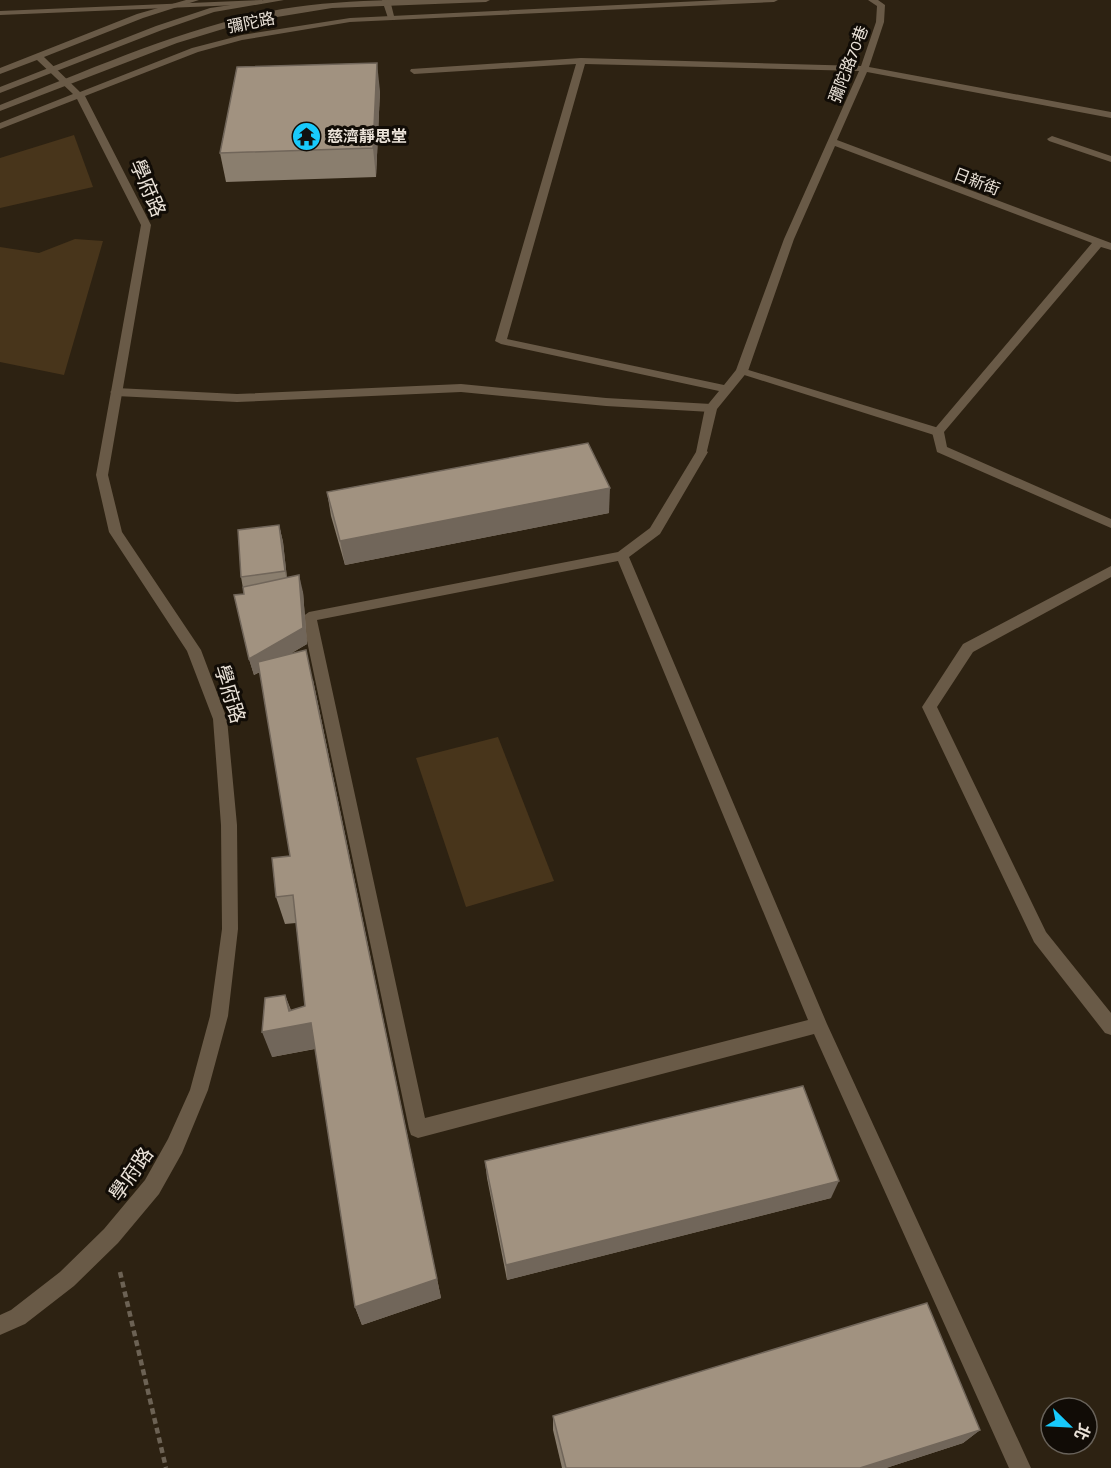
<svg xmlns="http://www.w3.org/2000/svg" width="1111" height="1468" font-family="Karla,'Noto Sans TC',sans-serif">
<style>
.green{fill:#48351b}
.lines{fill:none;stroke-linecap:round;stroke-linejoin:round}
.path{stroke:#6c6254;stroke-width:4.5;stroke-dasharray:6 4;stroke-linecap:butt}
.service{fill:#695a47;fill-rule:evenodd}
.minor{fill:#695a47;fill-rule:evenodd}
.tertiary{fill:#695a47;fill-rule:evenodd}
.wall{fill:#8a7e6e}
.shaded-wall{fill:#71665a}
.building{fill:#a19280;stroke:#71665a;stroke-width:1.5}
.labels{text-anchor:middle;stroke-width:6;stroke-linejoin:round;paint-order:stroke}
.far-street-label{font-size:16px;fill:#eae2d8;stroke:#110c06}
.far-poi-label{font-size:16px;font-weight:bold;fill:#eae2d8;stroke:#110c06;text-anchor:start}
.street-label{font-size:20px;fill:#eae2d8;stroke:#110c06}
</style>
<rect width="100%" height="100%" fill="#2d2212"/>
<g class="green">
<polygon points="74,135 93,187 0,208 0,158"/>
<polygon points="75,239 103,241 64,375 0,362 0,247 39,253"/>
<polygon points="498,737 554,881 466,907 416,758"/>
</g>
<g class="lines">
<polyline class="path" points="120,1272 166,1468"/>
<g class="service">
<polygon points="262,0 262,4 259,4 0,15 0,11"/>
<polygon points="382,0 390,0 395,20 388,18"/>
<polygon points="1052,136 1111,156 1111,162 1049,141 1047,139"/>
<polygon points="742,368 942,429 944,432 942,435 934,435 738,373 736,371"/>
<polygon points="461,384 606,398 711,404 717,408 711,412 606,406 461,392 237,402 116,396 110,392 116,388 237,394"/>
<path d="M702,448L708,452L660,534L629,557L827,1024L1031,1468H1009L814,1034L418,1138L411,1135L409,1129L302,617L309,612L618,552L650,528L696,452ZM618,561L808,1020L425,1118L317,620Z"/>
<polygon points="1111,566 1111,577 973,652 937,707 1046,932 1111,1013 1111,1035 1105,1033 1034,942 922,707 963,644"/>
</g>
<g class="minor">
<polygon points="186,0 199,0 143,18 44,57 80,92 192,48 242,35 350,18 722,0 778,0 774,2 350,22 242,40 198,52 85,96 151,225 108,475 122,532 201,650 227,719 237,825 238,929 228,1016 208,1090 182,1153 159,1194 118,1243 74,1286 25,1324 0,1335 0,1315 11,1310 60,1272 104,1229 145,1180 168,1139 190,1090 210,1016 222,929 221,825 213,719 187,651 109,532 96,475 141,225 77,99 0,129 0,123 73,94 37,60 0,74 0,68 137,14"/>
<path d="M868,0H878L885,5L884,22L869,67L1111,112V118L867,72L837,140L1111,243V250L1101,247L944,432L947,447L1111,519V528L937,452L932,432L1092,243L835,146L794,239L748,371L717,409L706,455H698L696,452L705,408L719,391L501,344L495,341L576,64L414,74L410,71L411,69L581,58L861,66L876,22L877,6ZM585,64L859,71L784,239L736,370L724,385L507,339Z"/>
</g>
<g class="tertiary">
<polygon points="264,0 284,0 214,12 162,30 0,93 0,87 156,26 210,8"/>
<path d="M391,0H490L486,2L332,8L246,22L177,43L0,111V105C92,69 184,27 282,9C318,3 354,1 391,0Z"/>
</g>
</g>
<g class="wall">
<polygon points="380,91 376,177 226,182 220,153"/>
<polygon points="327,492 609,513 345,565 331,516"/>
<polygon points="279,525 283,542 287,578 303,592 307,644 290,654 313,680 441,1298 362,1325 355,1307 315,1049 272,1057 285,995 291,1010 305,1006 296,923 285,924 276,897 290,856 260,672 254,675 249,659 244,594 241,577"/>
<polygon points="485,1161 831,1198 507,1280 487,1178"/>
<polygon points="553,1416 980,1430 963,1443 886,1468 562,1468 553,1430"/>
</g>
<g class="shaded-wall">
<polygon points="377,63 380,91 376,177 373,148"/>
<polygon points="610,488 609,513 345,565 340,541"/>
<polygon points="279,525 283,542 288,588 285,571"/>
<polygon points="299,575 303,592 307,644 254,675 249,659"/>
<polygon points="313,680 441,1298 362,1325 355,1307"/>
<polygon points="285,995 294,1020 311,1023 319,1048 272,1057 262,1032 289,1011"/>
<polygon points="839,1181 831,1198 507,1280 506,1265"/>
<polygon points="980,1430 963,1443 886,1468 860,1468"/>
</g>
<g class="building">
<polygon points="377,63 373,148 220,153 237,67"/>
<polygon points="588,443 610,488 340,541 327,492"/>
<polygon points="279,525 285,571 241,577 238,530"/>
<polygon points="299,575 303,628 249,659 234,595 244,594 243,587"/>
<polygon points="306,650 437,1279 355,1307 311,1023 262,1032 265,998 285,995 289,1011 305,1006 293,895 276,897 272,858 290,856 258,662"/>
<polygon points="803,1086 839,1181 506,1265 485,1161"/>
<polygon points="927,1303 980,1430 860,1468 566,1468 553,1416"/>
</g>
<defs>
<symbol id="temple-disc" viewBox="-11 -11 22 22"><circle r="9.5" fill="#18cafc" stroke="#110c06"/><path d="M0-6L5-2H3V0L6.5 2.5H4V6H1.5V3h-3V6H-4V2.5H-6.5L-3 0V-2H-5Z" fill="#111"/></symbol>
</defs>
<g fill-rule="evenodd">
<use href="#temple-disc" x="290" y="120" width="33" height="33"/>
</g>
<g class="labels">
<g class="far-street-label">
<text transform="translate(251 22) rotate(-11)" y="6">彌陀路</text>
<text transform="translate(848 64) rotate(-69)" y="6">彌陀路70巷</text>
<text transform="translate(977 181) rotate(21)" y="6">日新街</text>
</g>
<g class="far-poi-label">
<text x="327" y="142">慈濟靜思堂</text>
</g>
<g class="street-label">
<text transform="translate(148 188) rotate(67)" y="7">學府路</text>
<text transform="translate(230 694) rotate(73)" y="7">學府路</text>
<text transform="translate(131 1174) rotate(-55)" y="7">學府路</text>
</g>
</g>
<g transform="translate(1069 1426) rotate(114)"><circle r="28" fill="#110c06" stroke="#68625a" stroke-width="1.5"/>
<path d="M0-4.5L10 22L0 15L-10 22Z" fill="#18cafc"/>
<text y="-9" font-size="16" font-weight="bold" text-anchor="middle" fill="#eae2d8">北</text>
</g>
</svg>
